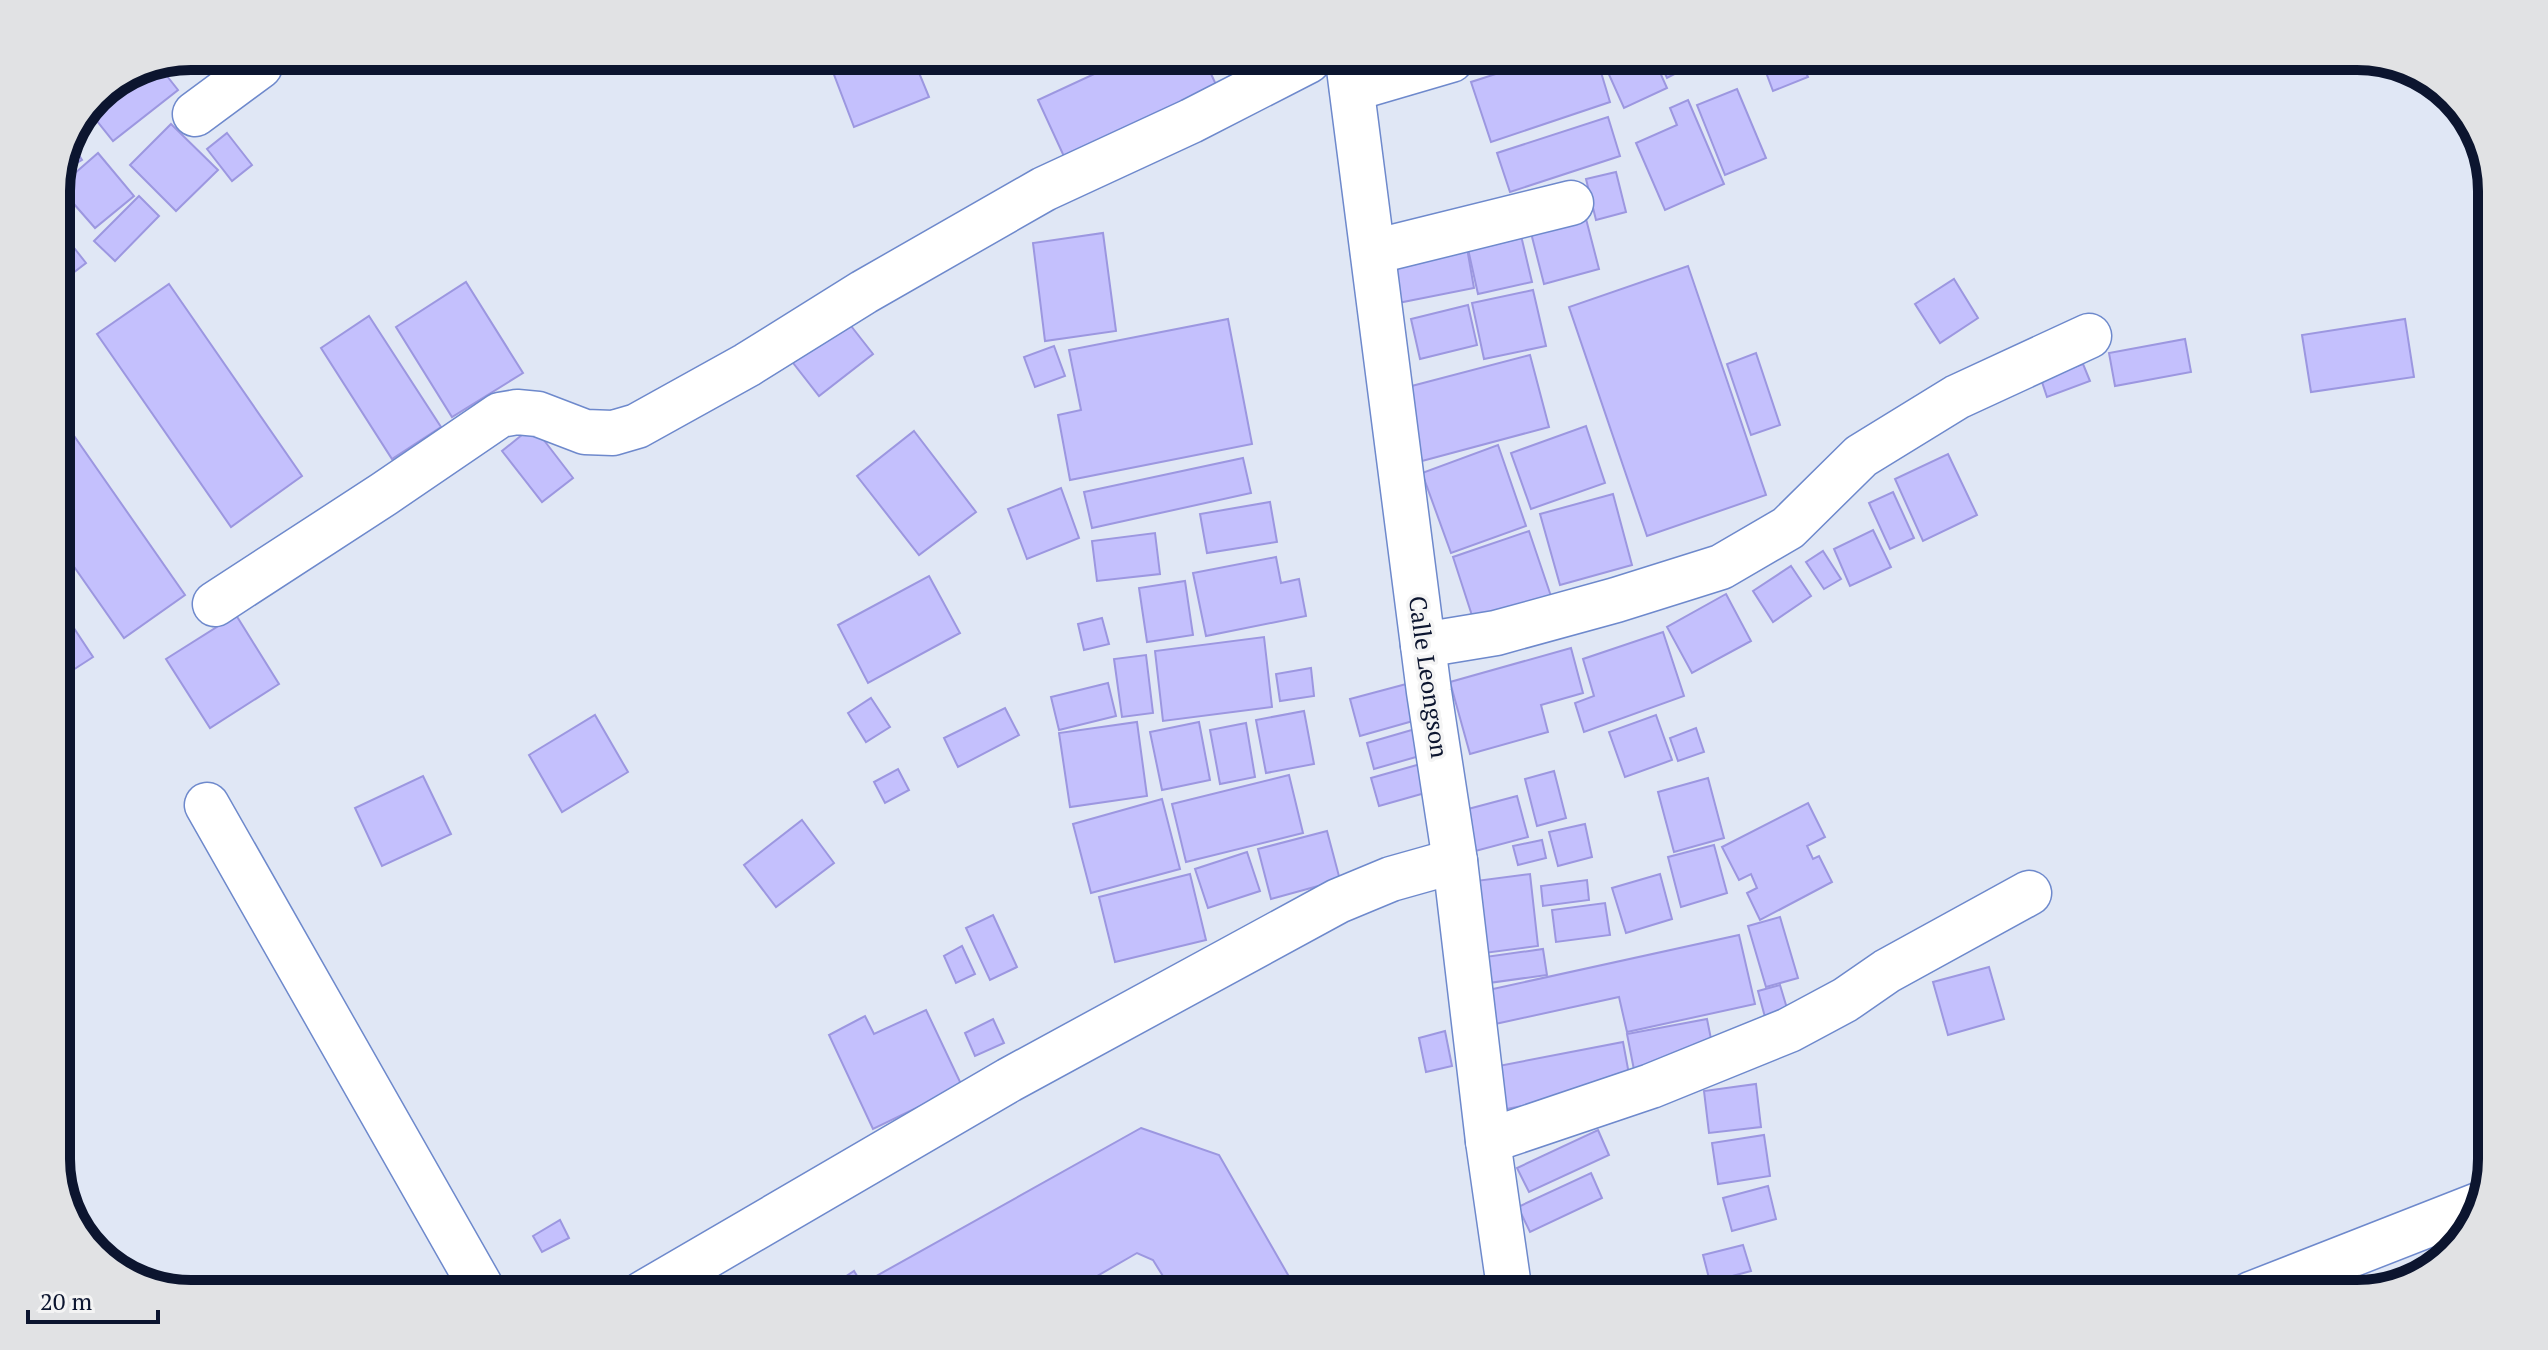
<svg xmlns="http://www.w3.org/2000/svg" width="2548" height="1350" font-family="'PT Serif',serif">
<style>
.building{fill:#c4c0fd;stroke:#9c97e0;stroke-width:2}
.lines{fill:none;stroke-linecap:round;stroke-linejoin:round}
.minor-casing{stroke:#6e89cc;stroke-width:47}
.major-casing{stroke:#6e89cc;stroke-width:47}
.minor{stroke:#fff;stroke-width:44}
.major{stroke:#fff;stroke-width:44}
.labels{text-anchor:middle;stroke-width:7;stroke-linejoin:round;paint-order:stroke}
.street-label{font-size:24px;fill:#0c152f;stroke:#f4f4f4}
.rim{fill:none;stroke:#0c152f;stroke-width:10}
</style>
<rect width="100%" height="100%" fill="#e0e7f5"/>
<g class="building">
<polygon points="1597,59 1610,102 1491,142 1471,82 1539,60"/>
<polygon points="1602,59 1654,59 1667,88 1624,108"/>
<polygon points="1658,59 1704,59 1667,78"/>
<polygon points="1761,59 1800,59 1808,77 1773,91"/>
<polygon points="1205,61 1219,91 1067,163 1038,100 1120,62"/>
<polygon points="856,63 915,63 929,97 854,127 833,72"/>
<polygon points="140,66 159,66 178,90 113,141 89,111 92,104"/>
<polygon points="1737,89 1766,158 1725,175 1697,105"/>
<polygon points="1688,100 1724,184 1665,210 1636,143 1677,125 1670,108"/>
<polygon points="1608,117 1620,156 1510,192 1497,153"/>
<polygon points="171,124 218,170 176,211 130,165"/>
<polygon points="227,133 252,165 232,181 207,149"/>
<polygon points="73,146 82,160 61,172"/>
<polygon points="98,153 134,196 95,228 59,187"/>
<polygon points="1616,172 1626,212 1596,220 1586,179"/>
<polygon points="139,196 159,216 115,261 94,241"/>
<polygon points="1585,215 1599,269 1544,284 1530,229"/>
<polygon points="56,225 86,263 56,286"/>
<polygon points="1519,227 1532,282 1478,294 1466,240"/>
<polygon points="1103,233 1116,331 1045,341 1033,243"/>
<polygon points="1467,248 1474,288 1398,303 1391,262"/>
<polygon points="1688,266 1766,495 1647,536 1569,307"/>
<polygon points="1954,279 1978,318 1940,343 1915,304"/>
<polygon points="466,282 523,373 452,417 396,327"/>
<polygon points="169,284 302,476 231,527 97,334"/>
<polygon points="56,287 67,301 56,310"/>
<polygon points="1533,290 1546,346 1484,359 1472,303"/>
<polygon points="1468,305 1477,345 1420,359 1411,319"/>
<polygon points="369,316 441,427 392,459 321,348"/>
<polygon points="844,317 873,354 819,396 790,359"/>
<polygon points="1228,319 1252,444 1070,480 1058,415 1081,410 1069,350"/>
<polygon points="2405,319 2414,377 2311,392 2302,335"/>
<polygon points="2185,339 2191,372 2115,386 2109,353"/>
<polygon points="1054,346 1065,376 1035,387 1024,357"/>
<polygon points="1756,353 1780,425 1751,435 1727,364"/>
<polygon points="1530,355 1549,427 1422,461 1404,388"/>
<polygon points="2083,364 2090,381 2047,397 2041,379"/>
<polygon points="56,410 185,595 124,638 56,541"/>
<polygon points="533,426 573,478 542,502 502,451"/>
<polygon points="1586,426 1605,483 1531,509 1511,453"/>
<polygon points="914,431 976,512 919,555 857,476"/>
<polygon points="1498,445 1526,526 1451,553 1422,473"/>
<polygon points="1948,454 1977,515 1923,541 1895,479"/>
<polygon points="1243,458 1251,493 1092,528 1084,492"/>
<polygon points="1061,488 1079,538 1027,559 1008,509"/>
<polygon points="1893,492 1914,538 1890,549 1869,503"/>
<polygon points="1613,494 1632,565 1560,585 1540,514"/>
<polygon points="1270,502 1277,542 1207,553 1200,514"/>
<polygon points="1873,530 1891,567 1850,586 1834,549"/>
<polygon points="1529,531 1555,608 1478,634 1453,557"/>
<polygon points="1155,533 1160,574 1097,581 1092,541"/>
<polygon points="1823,551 1841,579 1824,589 1806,562"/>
<polygon points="1276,557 1281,583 1299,579 1306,616 1206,636 1193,573"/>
<polygon points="1791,566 1811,596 1773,622 1753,591"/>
<polygon points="929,576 960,633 868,683 838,625"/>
<polygon points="1185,581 1193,635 1147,642 1139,588"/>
<polygon points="1726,594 1751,641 1692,673 1667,627"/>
<polygon points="56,601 93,657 56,681"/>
<polygon points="236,615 279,684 210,728 166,659"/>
<polygon points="1102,618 1109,644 1084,650 1078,624"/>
<polygon points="1663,632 1684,696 1584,732 1575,703 1594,696 1583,659"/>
<polygon points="1264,637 1272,707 1163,721 1155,651"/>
<polygon points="1571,648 1583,693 1541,705 1548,732 1470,754 1450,682"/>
<polygon points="1146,655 1153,713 1122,717 1114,659"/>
<polygon points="1311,668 1314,696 1280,701 1276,674"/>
<polygon points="1108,683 1116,716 1059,730 1051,697"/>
<polygon points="1410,683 1420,719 1360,736 1350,699"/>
<polygon points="871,698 890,727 866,742 848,713"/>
<polygon points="1005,708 1019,735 958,767 944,738"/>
<polygon points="1304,711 1314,764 1266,773 1256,720"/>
<polygon points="595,715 628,772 562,812 529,755"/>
<polygon points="1656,715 1672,760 1625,777 1609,732"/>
<polygon points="1137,722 1147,796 1070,807 1059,733"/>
<polygon points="1199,722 1210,780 1162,790 1150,732"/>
<polygon points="1246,723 1255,777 1220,784 1210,730"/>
<polygon points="1422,727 1430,753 1374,769 1367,743"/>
<polygon points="1696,728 1704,752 1678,761 1670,738"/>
<polygon points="1424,763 1432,791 1379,806 1371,778"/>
<polygon points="898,769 909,790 885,803 874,782"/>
<polygon points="1554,771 1566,818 1537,826 1525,779"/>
<polygon points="1289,775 1303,833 1186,862 1172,804"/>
<polygon points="423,776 451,834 382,866 355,808"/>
<polygon points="1708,778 1724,838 1674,852 1658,792"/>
<polygon points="1517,796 1528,837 1464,854 1453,813"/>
<polygon points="1162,799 1180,869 1091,893 1073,824"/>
<polygon points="1808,803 1825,837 1807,846 1813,859 1819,856 1832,882 1760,920 1747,893 1757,888 1751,874 1739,880 1722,847"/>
<polygon points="802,820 834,863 776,907 744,865"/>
<polygon points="1585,824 1592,857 1558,866 1549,832"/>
<polygon points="1327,831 1340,880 1271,899 1258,849"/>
<polygon points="1542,840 1546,858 1518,865 1513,846"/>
<polygon points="1714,845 1727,893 1681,907 1668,857"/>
<polygon points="1247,852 1260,891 1208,908 1195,869"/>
<polygon points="1190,874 1206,940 1115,962 1099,897"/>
<polygon points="1530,874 1538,946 1477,954 1468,882"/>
<polygon points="1660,874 1672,919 1626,933 1612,888"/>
<polygon points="1587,880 1589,900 1543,906 1541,886"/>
<polygon points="1605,903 1610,935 1556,942 1552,910"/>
<polygon points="993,915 1017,967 990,980 966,928"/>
<polygon points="1780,917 1798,978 1766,987 1748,926"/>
<polygon points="1739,935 1755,1004 1627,1032 1619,997 1486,1026 1479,992"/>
<polygon points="962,946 975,974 956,983 944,956"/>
<polygon points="1543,949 1547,975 1474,985 1471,959"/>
<polygon points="1989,967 2004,1019 1948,1035 1933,982"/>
<polygon points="1780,985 1792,1025 1769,1032 1758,991"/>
<polygon points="926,1010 962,1086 873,1129 829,1035 865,1016 874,1034"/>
<polygon points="993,1019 1004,1043 975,1056 965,1033"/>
<polygon points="1707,1019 1715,1059 1635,1075 1627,1034"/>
<polygon points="1445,1031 1452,1066 1426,1072 1419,1038"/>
<polygon points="1623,1042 1631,1085 1491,1112 1483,1069"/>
<polygon points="1756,1084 1761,1127 1709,1133 1704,1091"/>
<polygon points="1141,1128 1219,1155 1299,1294 1174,1294 1153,1260 1137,1253 1066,1294 835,1294 831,1286 854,1271 862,1284"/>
<polygon points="1598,1130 1609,1155 1529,1192 1517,1168"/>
<polygon points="1764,1135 1770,1176 1718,1184 1712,1143"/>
<polygon points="1591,1173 1602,1198 1530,1232 1518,1207"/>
<polygon points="1768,1186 1776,1219 1732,1231 1723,1198"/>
<polygon points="560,1220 569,1238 542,1252 533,1236"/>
<polygon points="1743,1245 1751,1271 1710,1282 1703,1255"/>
</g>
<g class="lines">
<defs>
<g id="minor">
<polyline points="1352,89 1451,60"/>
<polyline points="195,114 260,66"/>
<polyline points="1373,252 1571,203"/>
<polyline points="215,604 384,494 500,415 517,412 538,414 585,432 613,433 637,426 747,365 864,292 1044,189 1191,121 1308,61"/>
<polyline points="1423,645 1496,633 1616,600 1721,567 1788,528 1861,456 1957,397 2089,336"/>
<polyline points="207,805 485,1294"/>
<polyline points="1488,1141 1651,1086 1789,1030 1845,1000 1887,971 2029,893"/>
<polyline points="642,1294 1009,1080 1338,901 1391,879 1455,861"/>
<polyline points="2251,1294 2481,1204"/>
</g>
<polyline id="major" points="1348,61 1429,692 1455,861 1488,1141 1510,1294"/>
</defs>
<use href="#minor" class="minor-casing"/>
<use href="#major" class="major-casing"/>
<use href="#minor" class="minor"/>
<use href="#major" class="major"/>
</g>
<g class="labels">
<g class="street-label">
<text transform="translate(1428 677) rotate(82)" y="8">Calle Leongson</text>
</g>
</g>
<path d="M0 0H2548V1350H0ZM191 70H2357A121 121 0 0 1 2478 191V1159A121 121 0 0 1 2357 1280H191A121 121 0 0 1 70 1159V191A121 121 0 0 1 191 70Z" fill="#e1e2e4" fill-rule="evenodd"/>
<path class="rim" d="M191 70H2357A121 121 0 0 1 2478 191V1159A121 121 0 0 1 2357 1280H191A121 121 0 0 1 70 1159V191A121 121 0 0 1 191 70Z"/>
<path d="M28 1310v12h130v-12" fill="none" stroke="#0c152f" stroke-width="4"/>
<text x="40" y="1310" font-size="24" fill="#0c152f" stroke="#f4f4f4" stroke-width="6" paint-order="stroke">20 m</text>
</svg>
